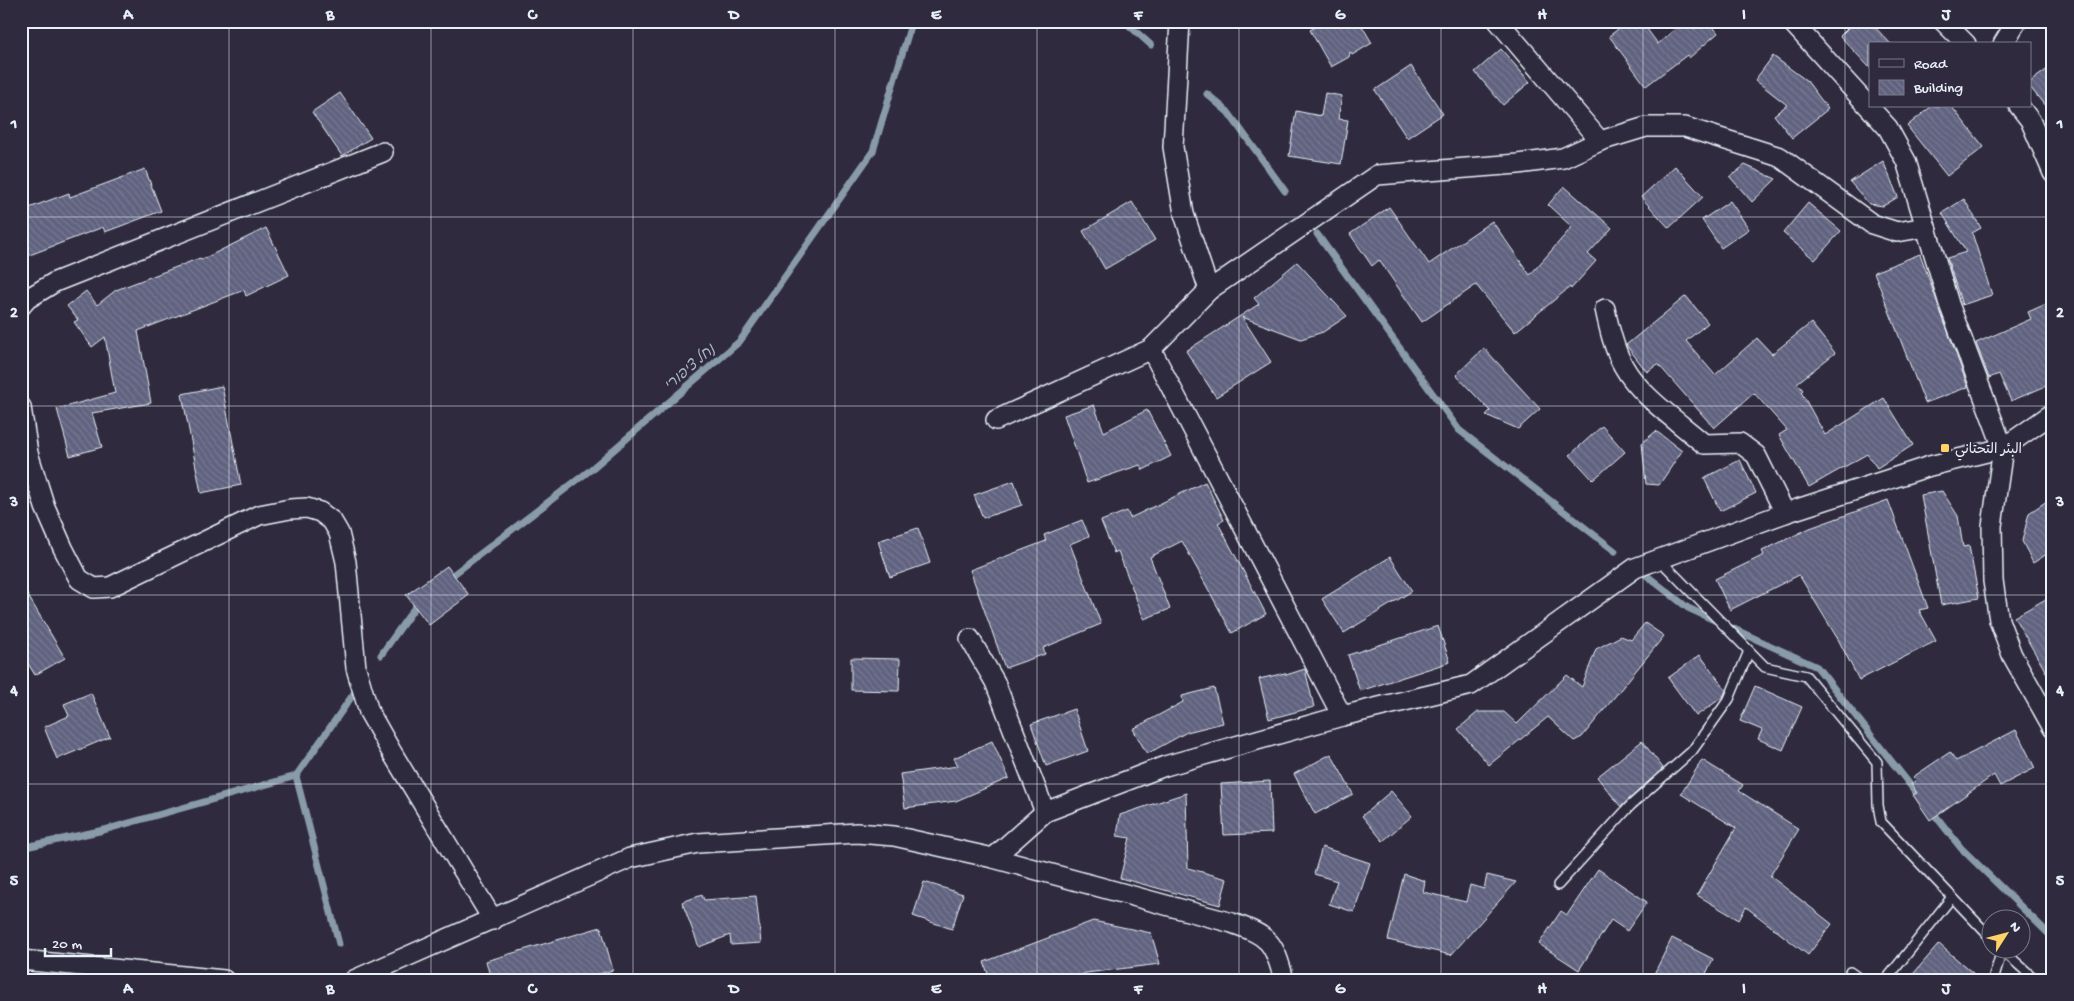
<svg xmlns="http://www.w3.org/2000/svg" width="2074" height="1001" font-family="'Gochi Hand','Playpen Sans Arabic','Playpen Sans Hebrew',sans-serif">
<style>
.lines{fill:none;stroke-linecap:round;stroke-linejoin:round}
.stream{stroke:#899ba8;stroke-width:7}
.building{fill:url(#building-back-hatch);stroke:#e8f1f8}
.service-casing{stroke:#e8f1f8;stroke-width:12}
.minor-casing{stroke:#e8f1f8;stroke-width:22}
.service{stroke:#2f2a3d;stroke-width:9}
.minor{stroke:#2f2a3d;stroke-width:19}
.grid{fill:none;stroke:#e8f1f8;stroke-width:1;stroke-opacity:0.55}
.poi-dot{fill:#ffd166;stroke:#2f2a3d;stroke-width:2}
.labels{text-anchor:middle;stroke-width:4;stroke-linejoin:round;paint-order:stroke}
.poi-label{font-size:14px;fill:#e8f1f8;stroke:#2f2a3d;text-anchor:start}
.water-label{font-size:15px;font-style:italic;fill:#a8b8c2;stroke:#2f2a3d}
.neatline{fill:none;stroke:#e8f1f8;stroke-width:2}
.grid-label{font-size:16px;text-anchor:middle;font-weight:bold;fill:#e8f1f8}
</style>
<defs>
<pattern id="building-back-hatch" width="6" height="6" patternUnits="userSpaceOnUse" patternTransform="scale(1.25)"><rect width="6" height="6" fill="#60627f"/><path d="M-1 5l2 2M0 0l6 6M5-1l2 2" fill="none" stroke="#777992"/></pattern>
</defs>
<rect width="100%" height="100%" fill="#2f2a3d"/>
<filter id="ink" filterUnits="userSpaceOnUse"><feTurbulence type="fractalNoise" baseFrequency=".02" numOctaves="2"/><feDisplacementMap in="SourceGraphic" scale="10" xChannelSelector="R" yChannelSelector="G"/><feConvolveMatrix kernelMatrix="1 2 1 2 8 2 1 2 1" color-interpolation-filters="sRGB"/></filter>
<g filter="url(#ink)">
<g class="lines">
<g class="stream">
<polyline points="1124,21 1151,45"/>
<polyline points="1207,94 1228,112 1285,191"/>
<polyline points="1317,234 1459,430 1615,551"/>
<polyline points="1646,575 1688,608 1817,667 1922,800"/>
<polyline points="446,580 589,471 740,341 873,151 912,21"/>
<polyline points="381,655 420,600"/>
<polyline points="296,776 339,944"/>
<polyline points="1931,810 1961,848 2053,938"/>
<polyline points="21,848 104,830 296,776 357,689"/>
</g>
</g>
<g class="building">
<polygon points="1325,21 1359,21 1372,43 1352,55 1350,52 1349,57 1331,67 1310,30"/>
<polygon points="1629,21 1641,21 1658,44 1684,21 1687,21 1694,29 1703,21 1708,21 1718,33 1689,58 1687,55 1646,86 1609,36"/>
<polygon points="1855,21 1869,21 1891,44 1870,44 1870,68 1840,36"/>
<polygon points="1501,49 1530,82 1503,105 1475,72"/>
<polygon points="1773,56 1807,81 1828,109 1792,138 1774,115 1787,105 1755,80"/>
<polygon points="2053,65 2053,116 2030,87 2030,82"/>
<polygon points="1411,66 1443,114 1407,138 1375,90"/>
<polygon points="340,93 371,138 342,156 312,112"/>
<polygon points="1325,93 1342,96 1338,119 1348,120 1341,164 1289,156 1296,111 1321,116"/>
<polygon points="1932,106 1951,106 1984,147 1947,176 1907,126"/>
<polygon points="1883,161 1898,197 1883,206 1869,204 1850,182"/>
<polygon points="1745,165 1776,179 1752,202 1730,177"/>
<polygon points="1675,166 1703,197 1669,228 1641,197"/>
<polygon points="145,169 161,211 105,232 103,227 27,256 21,242 21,211 69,193 70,197"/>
<polygon points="1564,186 1612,228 1588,254 1596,261 1571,289 1570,287 1515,332 1476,285 1422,322 1379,260 1372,266 1350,234 1389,207 1429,264 1492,221 1530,275 1572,227 1548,205"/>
<polygon points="1964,199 1981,228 1972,233 1992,295 1962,305 1947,258 1966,252 1942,213"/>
<polygon points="1730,201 1749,229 1721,248 1702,220"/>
<polygon points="1132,202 1155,240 1105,269 1083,231"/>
<polygon points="1808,203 1841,231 1815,260 1783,233"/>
<polygon points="266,228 289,275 246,296 244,290 138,331 151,403 92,413 102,447 70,456 57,409 115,393 105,337 92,347 74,322 78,320 67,306 86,291 97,305 116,290 200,258 201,260"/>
<polygon points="1920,254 1968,387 1925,403 1874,272"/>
<polygon points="1297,262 1347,316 1323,332 1301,339 1242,317 1271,362 1216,397 1186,351 1259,304 1254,298"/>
<polygon points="1686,296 1708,323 1686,341 1715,375 1757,338 1772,354 1811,323 1835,353 1797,383 1803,390 1801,392 1825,435 1884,398 1913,445 1877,468 1867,454 1809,487 1779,435 1787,430 1754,393 1714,428 1658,364 1647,372 1626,345"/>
<polygon points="2053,301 2053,383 2011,401 1999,374 1989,378 1976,343 2031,319 2028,312"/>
<polygon points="1484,348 1540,409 1518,429 1486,415 1490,411 1456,375"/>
<polygon points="222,386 241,485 201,493 182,394"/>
<polygon points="1094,405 1104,432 1147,410 1171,456 1143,470 1140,465 1087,483 1064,415"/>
<polygon points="1602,426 1625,452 1593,480 1570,455"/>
<polygon points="1656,431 1682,451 1659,485 1646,484 1642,443"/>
<polygon points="1740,460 1756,493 1720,511 1704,478"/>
<polygon points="1014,481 1022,505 983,518 974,495"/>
<polygon points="1205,482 1224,520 1218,523 1266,614 1232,633 1182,541 1150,557 1170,609 1144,619 1118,551 1114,553 1101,521 1127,511 1130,518"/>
<polygon points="1942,491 1958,516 1963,547 1969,546 1979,598 1941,605 1921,495"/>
<polygon points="2053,497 2053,550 2033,563 2022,541 2029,513"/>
<polygon points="1888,500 1928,608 1919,610 1936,641 1859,680 1839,641 1799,575 1730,610 1715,579 1764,555 1762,551 1810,528"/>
<polygon points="1082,520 1089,536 1070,544 1101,624 1043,648 1045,654 1005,668 970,570 1046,541 1044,535"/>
<polygon points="918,528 930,563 890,577 878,541"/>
<polygon points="1390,557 1412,591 1344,633 1322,599"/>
<polygon points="447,566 469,595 429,625 406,595"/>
<polygon points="21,584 65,658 35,675 21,652"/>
<polygon points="2053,595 2053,684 2014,617"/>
<polygon points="1645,623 1664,636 1582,737 1574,741 1548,717 1489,765 1458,729 1478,712 1504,712 1517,724 1567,675 1582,687 1596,649 1621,636 1631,640"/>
<polygon points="1438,626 1450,662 1360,691 1348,655"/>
<polygon points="1700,655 1726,690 1723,697 1696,716 1668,678"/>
<polygon points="851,658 900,659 899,691 851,690"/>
<polygon points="1305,669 1314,707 1269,719 1259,679 1285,673 1286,675"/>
<polygon points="1755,686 1802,707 1783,750 1758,739 1762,730 1740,721"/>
<polygon points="1214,688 1223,723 1187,732 1147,754 1133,729 1183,702 1182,696"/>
<polygon points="91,693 110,737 57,759 44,727 69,716 64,704"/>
<polygon points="1074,709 1088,751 1046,766 1031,724"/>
<polygon points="2016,730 2035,768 2000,786 1994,775 1930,820 1913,795 1917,793 1911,784 1916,780 1913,777 1950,752 1956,761"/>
<polygon points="992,741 1009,778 956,801 905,808 900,774 958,766 954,758"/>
<polygon points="1642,741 1663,768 1621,807 1597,777"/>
<polygon points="1331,754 1353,794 1315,814 1294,774"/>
<polygon points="1702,760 1743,785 1739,791 1799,829 1770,876 1832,924 1808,955 1746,907 1739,920 1697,895 1736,828 1681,794"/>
<polygon points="1270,781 1272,833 1224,835 1221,784"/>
<polygon points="1391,791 1412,816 1383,841 1362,816"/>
<polygon points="1186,793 1188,868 1227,879 1220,905 1120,878 1130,838 1117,836 1120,815"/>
<polygon points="1322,847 1370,863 1354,912 1329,904 1337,881 1314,874"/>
<polygon points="1598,869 1647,902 1627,931 1611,920 1579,970 1539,944 1561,911 1567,915"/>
<polygon points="1404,874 1425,881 1423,892 1466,902 1470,885 1484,889 1487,875 1516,882 1451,955 1388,940"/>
<polygon points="924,882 963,894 952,929 913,916"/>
<polygon points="702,895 704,900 756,896 761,943 731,945 730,935 699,947 682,902"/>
<polygon points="1093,921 1151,933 1160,964 1086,973 1069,980 990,980 984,962"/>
<polygon points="601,927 613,970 578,980 491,980 486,961"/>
<polygon points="1672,938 1713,959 1703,980 1651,980"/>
<polygon points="1939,944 1981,980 1908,980"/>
</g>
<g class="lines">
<defs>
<g id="service">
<polyline points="1659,559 1765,667 1806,676 1877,762 1878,805 1881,822 1992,939"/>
<polyline points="1558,885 1630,806 1692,751 1729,699 1749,651"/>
<polyline points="2002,950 2036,980"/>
<polyline points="1850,972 1861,980"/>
<polyline points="1886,980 1952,897"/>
<polyline points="1993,980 2002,950 2001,948"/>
</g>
<g id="minor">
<polyline points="1180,21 1173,147 1184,214 1209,290"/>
<polyline points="1498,21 1600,141"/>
<polyline points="1791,21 1888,128 1906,161 1949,304 2003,448 1992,526 1993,581 1999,620 2012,655 2053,728"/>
<polyline points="1943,21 1966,44"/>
<polyline points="2003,44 2017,21"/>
<polyline points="2019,106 2030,120 2053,173"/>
<polyline points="21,306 27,299 55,282 383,152"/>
<path d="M1605,309C1609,328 1614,350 1624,367C1640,396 1679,422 1704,444L1740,443L1756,455L1785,513"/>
<polyline points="1151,349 1342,716"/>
<polyline points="21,407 28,453 45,507 63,548 79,579 94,588 110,587 259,515 290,509 307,508 320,512 332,521 339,533 346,562 356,668 369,712 391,751 493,920"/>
<polyline points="996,420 1151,349 1209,290 1377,175 1518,164 1563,158 1600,141 1646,127 1685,127 1780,157 1872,224 1897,232 1926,227"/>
<polyline points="970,639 995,682 1045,812"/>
<polyline points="993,858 1045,812 1165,766 1342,716 1471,685 1635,568 1785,513 1930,466 2003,448 2053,413"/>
<polyline points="21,960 224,980"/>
<path d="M354,980L630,858L698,843L857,833L894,836L993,858L1232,923C1269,936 1274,941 1284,980"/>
</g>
</defs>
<use href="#service" class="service-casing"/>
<use href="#minor" class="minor-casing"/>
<use href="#service" class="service"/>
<use href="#minor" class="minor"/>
</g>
</g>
<path class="grid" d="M229,21V980M431,21V980M633,21V980M835,21V980M1037,21V980M1239,21V980M1441,21V980M1643,21V980M1845,21V980M21,217H2053M21,406H2053M21,595H2053M21,784H2053"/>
<rect class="poi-dot" x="1940" y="443" width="10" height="10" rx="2.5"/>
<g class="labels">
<g class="poi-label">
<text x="1955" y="453">البئر التحتاني</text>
</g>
<g class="water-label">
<text transform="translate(689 367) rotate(-41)" y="5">נחל ציפורי</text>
</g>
</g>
<rect width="2074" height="1001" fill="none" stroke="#2f2a3d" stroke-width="55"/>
<rect x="1869" y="42" width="162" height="65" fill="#2f2a3d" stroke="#797a88"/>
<rect x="1879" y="59" width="25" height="8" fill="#2f2a3d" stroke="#797a88"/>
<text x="1914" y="68" font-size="15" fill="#e8f1f8">Road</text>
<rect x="1879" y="80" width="25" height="15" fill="url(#building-back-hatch)" stroke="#797a88"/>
<text x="1914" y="92" font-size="15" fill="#e8f1f8">Building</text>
<g transform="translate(2006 934) rotate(54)"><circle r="24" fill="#2f2a3d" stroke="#797a88"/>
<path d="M0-4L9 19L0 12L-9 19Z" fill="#ffd166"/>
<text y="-8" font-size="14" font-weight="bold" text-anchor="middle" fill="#e8f1f8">N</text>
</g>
<path d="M45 948v8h66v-8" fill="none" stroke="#e8f1f8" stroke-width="2.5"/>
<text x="52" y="948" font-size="15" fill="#e8f1f8" stroke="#2f2a3d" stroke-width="4" paint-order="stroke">20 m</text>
<rect x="28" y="28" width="2018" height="946" class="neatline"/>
<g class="grid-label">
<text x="128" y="19">A</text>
<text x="330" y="19">B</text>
<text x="532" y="19">C</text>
<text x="734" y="19">D</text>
<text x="936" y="19">E</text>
<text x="1138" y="19">F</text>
<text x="1340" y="19">G</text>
<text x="1542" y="19">H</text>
<text x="1744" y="19">I</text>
<text x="1946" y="19">J</text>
<text x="14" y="128">1</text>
<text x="2060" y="128">1</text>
<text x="14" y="317">2</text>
<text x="2060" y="317">2</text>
<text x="14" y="506">3</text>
<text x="2060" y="506">3</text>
<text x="14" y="695">4</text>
<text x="2060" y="695">4</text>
<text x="14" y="885">5</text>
<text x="2060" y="885">5</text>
<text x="128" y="993">A</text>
<text x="330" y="993">B</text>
<text x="532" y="993">C</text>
<text x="734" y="993">D</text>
<text x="936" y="993">E</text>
<text x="1138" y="993">F</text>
<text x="1340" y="993">G</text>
<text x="1542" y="993">H</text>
<text x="1744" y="993">I</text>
<text x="1946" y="993">J</text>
</g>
</svg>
